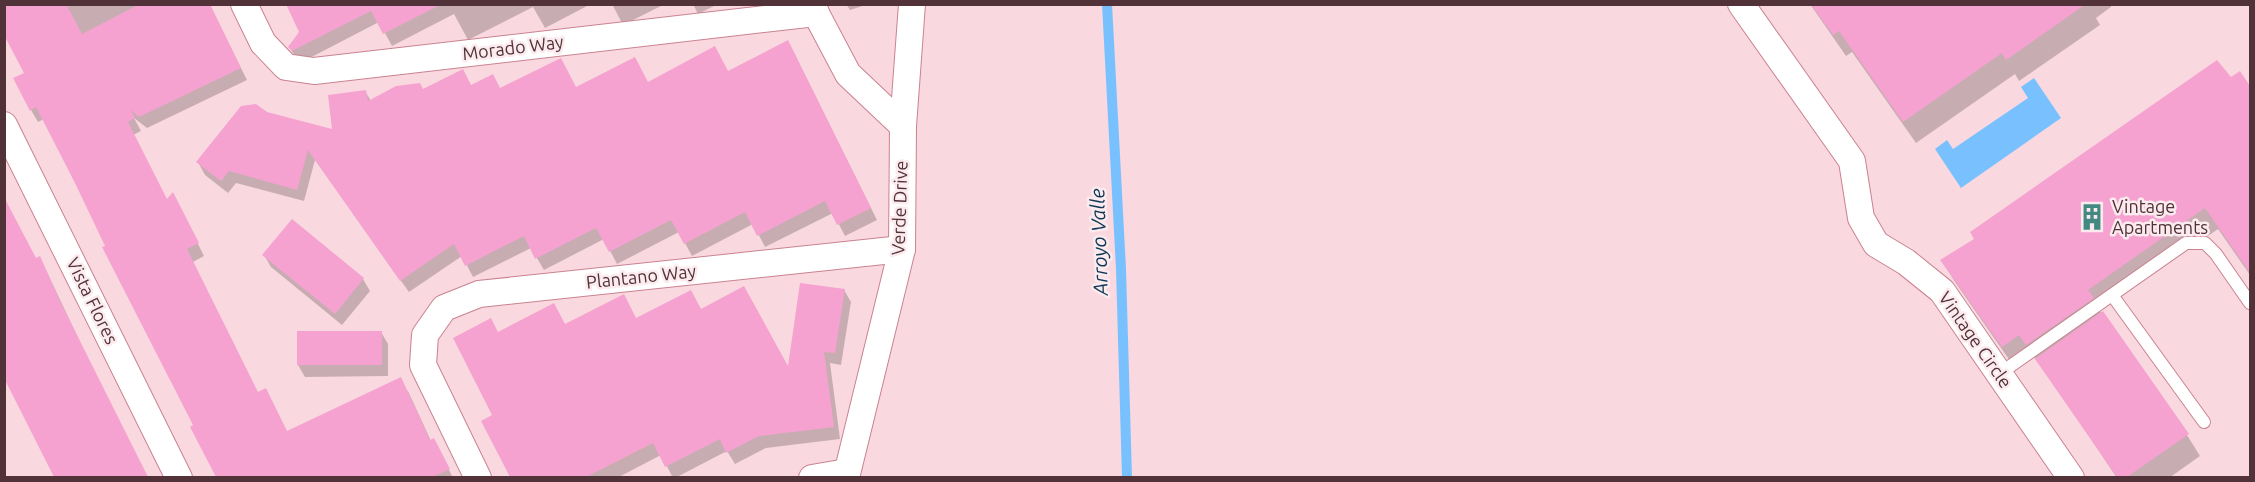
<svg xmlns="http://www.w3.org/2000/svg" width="2255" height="482" font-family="Ubuntu,sans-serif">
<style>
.water{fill:#79c1fe}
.shadow{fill:#0003}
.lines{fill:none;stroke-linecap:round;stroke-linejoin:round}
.stream{stroke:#79c1fe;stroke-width:10}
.building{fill:#f5a2d0}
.lane-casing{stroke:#ca8291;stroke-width:14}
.street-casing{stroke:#ca8291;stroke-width:28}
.lane{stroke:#fff;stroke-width:12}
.street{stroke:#fff;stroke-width:26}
.labels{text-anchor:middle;stroke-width:5;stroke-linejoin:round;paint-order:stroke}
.street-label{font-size:18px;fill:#513239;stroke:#fcebee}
.poi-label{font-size:18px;fill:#513239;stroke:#fcebee;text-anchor:start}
.water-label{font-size:20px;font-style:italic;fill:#0f3755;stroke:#fcebee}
</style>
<rect width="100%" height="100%" fill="#f9d9df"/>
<polygon class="water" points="2034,78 2061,118 1961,188 1935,149 1947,140 1953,149 2028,98 2021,87"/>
<g class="shadow">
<polygon points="4,4 209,4 247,80 147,128 134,118 141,131 133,135 167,201 179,206 204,256 193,262 258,394 288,433 408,391 431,441 440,452 453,478 217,478 192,427 195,426 44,119 38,122 31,110 26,73"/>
<polygon points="287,4 591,4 545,28 533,7 468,40 454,14 392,46 379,22 300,63 289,47 301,32"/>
<polygon points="612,4 665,4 623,25"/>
<polygon points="693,4 718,4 698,14"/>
<polygon points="846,4 869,4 850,10"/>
<polygon points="1810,4 2111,4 2111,7 2096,18 2100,25 2019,81 2015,74 1916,143 1852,52 1846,56"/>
<polygon points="795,55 877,220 845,236 833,213 765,247 753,224 692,256 679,232 617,264 604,239 544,270 531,248 473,277 462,256 409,292 315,160 304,201 236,183 228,193 205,175 198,162 267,114 334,131 365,91 371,101 423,90 471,86 500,90 648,84 728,73"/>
<polygon points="2240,73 2250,89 2250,275 2218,229 2100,311 2187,435 2200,456 2169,478 2117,478 2041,365 2033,356 2015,368 1955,282 1942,261"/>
<polygon points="264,255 363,279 370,291 342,325 271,267"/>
<polygon points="36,260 46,270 98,380 148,478 56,478 4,373"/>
<polygon points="844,290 851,302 841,365 830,363 840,439 766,448 735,464 727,451 675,478 673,478 661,455 617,478 511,478 483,421 494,416 498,333 636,320 701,310 788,370"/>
<polygon points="381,332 388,344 388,376 305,377 298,365"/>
</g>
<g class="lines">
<polyline class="stream" points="1107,4 1121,269 1127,478"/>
</g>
<g class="building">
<polygon points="4,4 66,4 82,34 140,4 210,4 241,68 139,117 131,110 135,118 128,122 167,199 173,192 199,243 187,249 258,392 266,388 287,431 401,377 430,440 434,438 450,469 432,477 216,477 190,427 193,425 102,247 105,246 75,183 36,107 30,111 13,78 24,73 4,35"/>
<polygon points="286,4 442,4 383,34 371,11 292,51 288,47 299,32"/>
<polygon points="1811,4 2086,4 2006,60 2002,53 1903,122 1839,31 1833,35"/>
<polygon points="788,40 871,208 837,225 825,201 757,236 745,212 684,244 671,220 609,252 596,228 535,259 524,236 465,266 454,244 400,281 308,150 297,190 229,171 221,181 196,162 241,106 256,104 267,112 332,129 328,95 366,90 368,101 396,86 420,83 423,89 463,69 471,85 493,74 500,88 561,58 576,87 635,57 648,82 715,46 728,71"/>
<polygon points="2217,60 2231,77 2240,71 2250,86 2250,273 2205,208 2088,290 2094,298 2026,345 2019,335 2002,347 1940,260 1974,239 1970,232"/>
<polygon points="4,197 36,258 40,256 59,299 148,477 54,477 4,378"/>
<polygon points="292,219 364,278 335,314 262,255"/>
<polygon points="800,283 845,289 835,353 824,352 834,427 759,436 726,453 720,439 665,467 653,443 586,477 510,477 481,421 492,415 453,338 491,318 498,332 554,303 565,324 624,294 636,318 691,290 701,309 744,286 788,366"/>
<polygon points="2103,311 2189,434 2127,477 2117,477 2035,359"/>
<rect x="297" y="331" width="85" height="34"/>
</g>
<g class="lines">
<defs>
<g id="lane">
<polyline points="2112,295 2204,422"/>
<polyline points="1999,374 2186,243 2205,243 2216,254 2250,303"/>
</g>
<g id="street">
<polyline points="244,4 263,43 286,67 314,71 816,13"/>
<polyline points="811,4 848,74 903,126"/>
<polyline points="1741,4 1852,161 1861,218 1876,244 1906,262 1942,291 2071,478"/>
<polyline points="4,125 179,478"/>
<polyline points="478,478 423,365 425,335 444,308 479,294 902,249"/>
<polyline points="812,478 847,472"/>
<polyline points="846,478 902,249 903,126 912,4"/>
</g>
</defs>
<use href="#lane" class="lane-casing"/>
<use href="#street" class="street-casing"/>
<use href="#lane" class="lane"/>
<use href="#street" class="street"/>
</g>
<defs>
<symbol id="building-bare" viewBox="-9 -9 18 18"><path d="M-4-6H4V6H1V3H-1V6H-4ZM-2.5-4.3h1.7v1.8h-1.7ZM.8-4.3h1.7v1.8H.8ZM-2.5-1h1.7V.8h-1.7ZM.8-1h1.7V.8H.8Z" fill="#428981" stroke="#fcebee" stroke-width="2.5" paint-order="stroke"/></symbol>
</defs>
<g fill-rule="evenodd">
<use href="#building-bare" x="2073" y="198" width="38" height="38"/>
</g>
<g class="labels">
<g class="street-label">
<text transform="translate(513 48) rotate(-7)" y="6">Morado Way</text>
<text transform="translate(900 208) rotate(-88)" y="6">Verde Drive</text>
<text transform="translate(641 277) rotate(-6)" y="6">Plantano Way</text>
<text transform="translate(92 301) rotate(64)" y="6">Vista Flores</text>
<text transform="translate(1975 340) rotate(55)" y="6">Vintage Circle</text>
</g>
<g class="poi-label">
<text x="2112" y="213">Vintage<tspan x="2112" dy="21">Apartments</tspan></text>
</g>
<g class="water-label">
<text transform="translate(1099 242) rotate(-92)" y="7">Arroyo Valle</text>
</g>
</g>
<rect width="2255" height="482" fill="none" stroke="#513239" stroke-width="12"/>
</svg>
